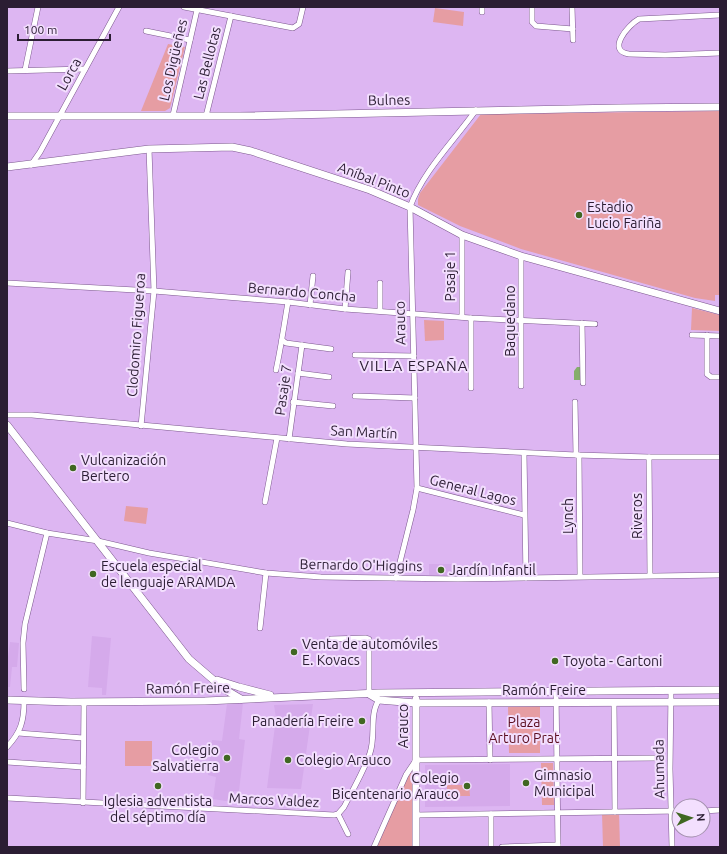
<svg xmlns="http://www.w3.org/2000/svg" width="727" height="854" font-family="Ubuntu,sans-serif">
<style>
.built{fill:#d5aaeb}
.green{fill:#e69da3}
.water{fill:#85ae6a}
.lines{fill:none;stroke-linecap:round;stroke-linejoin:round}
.street-casing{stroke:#7c588e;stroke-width:6}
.secondary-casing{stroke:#7c588e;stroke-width:8}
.street{stroke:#fff;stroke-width:5}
.secondary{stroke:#fff;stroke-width:7}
.poi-dot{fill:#406722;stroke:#f3dffe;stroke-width:1.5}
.labels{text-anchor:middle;stroke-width:4;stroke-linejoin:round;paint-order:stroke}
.street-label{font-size:14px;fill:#2b1d33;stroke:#f3dffe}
.poi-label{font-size:14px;fill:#2b1d33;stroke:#f3dffe;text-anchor:start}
.park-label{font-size:14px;fill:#5b0e20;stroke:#f3dffe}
.neighbourhood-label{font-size:15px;letter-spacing:1px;fill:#2b1d33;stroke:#f3dffe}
</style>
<rect width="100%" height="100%" fill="#ddb6f2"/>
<g class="built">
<polygon points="429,564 453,564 452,576 429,575"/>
<polygon points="92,636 111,638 106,695 102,695 102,688 88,687"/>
<polygon points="10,642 19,643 17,667 12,667 10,687 7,687 7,664"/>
<polygon points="243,703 239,739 245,740 239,791 234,791 232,802 213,799 216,777 208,775 212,740 222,741 227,704"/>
<polygon points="313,704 301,789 267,788 276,718 274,705"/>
<polygon points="510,764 510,806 425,807 425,765"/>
</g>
<g class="green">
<polygon points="435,8 464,12 463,26 433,22"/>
<polygon points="168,44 185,47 170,108 165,111 141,111"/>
<polygon points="720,111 720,295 715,295 715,301 695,298 521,249 460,226 418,205 418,199 420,193 481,114"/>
<polygon points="692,308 720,315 720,331 691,330"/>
<polygon points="424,320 444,321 444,340 425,341"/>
<polygon points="126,506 148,508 146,524 124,521"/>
<polygon points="540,706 540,753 509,753 508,707"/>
<rect x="125" y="741" width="27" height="25"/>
<polygon points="541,763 553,763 554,805 542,805"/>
<polygon points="410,772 413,774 413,847 376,847"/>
<polygon points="447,785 469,785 470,796 447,796"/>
<polygon points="619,812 620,847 603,847 602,813"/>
</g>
<polygon class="water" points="577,367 580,367 580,380 574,380 574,371"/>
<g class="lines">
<defs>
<g id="street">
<polyline points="184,7 293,28 299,24 303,7"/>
<polyline points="532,7 532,22 536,26 573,29"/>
<polyline points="572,7 573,40"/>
<polyline points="482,12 482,7"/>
<path d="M720,15L639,19C628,25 606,51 629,54L665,55L720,53"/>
<polyline points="146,31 190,40"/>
<polyline points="25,70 38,7"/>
<polyline points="7,71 85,69"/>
<polyline points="173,115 197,10"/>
<polyline points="206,116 231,16"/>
<polyline points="31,165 40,152 119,7"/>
<polyline points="521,256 521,386"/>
<polyline points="7,283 154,291 288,302 345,309 471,318 595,324"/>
<polyline points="310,305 313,276"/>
<polyline points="345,309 348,272"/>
<polyline points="380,311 380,283"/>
<polyline points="462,317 462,235"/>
<polyline points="471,318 471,388"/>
<polyline points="582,323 583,383"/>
<polyline points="692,335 720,336"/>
<polyline points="707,335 707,374 711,377 720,377"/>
<polyline points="282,340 286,343 331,349"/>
<polyline points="355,355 414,356"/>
<path d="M276,370C281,347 284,325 288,302"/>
<polyline points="298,373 329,377"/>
<polyline points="355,396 415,398"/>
<polyline points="293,402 333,406"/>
<polyline points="575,402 576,455"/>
<polyline points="7,415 32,415 347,444 576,455 649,457 720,457"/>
<polyline points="141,426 154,291 149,149"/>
<polyline points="289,439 302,345"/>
<polyline points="524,453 526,578"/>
<polyline points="579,455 580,576"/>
<polyline points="649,457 650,575"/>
<polyline points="417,488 524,515"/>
<polyline points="265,502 277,438"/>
<polyline points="7,523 47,533 98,541 149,553 266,573 321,577 458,579 720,575"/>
<path d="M396,578L413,510L417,488L410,207C423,171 454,141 476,110"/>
<polyline points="260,628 266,573"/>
<polyline points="331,639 366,638 369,639 369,694"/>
<polyline points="24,689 23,643 25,624 47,533"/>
<polyline points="671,690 670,769 672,847"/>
<polyline points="556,691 558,847"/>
<polyline points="489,702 490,760"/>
<polyline points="614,703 615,812"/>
<polyline points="18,733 83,738"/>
<path d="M7,747C21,732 24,721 24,701"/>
<polyline points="7,762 83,767"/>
<path d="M7,798L334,815L338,814L344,807C353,789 364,771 370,753C376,736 369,714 379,700"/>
<polyline points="83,803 84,702"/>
<polyline points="703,811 720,810"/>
<polyline points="338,814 348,834"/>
<polyline points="416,815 679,811"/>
<polyline points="374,847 406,775 416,760 659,758"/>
<polyline points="491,847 491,814"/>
<polyline points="502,847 558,845"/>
</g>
<g id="secondary">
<polyline points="7,116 239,116 618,108 720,107"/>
<polyline points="7,167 149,149 232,147 251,151 370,190 410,207 462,235 521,256 720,311"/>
<polyline points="7,425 189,659 224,689 241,699"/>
<polyline points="217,680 239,687 270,695"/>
<polyline points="369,694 379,700 416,703 720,702"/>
<polyline points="416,699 416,847"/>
<polyline points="7,700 71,702 205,701 378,693 720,690"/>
</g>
</defs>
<use href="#street" class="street-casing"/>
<use href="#secondary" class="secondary-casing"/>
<use href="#street" class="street"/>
<use href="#secondary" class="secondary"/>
</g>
<g class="poi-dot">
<circle cx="579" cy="215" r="4"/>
<circle cx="73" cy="468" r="4"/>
<circle cx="441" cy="570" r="4"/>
<circle cx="93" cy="574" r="4"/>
<circle cx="294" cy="652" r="4"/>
<circle cx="555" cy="661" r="4"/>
<circle cx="362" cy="721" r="4"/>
<circle cx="227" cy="758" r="4"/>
<circle cx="288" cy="760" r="4"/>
<circle cx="526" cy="783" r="4"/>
<circle cx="158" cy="786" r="4"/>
<circle cx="467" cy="786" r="4"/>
</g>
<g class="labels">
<g class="street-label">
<text transform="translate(173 60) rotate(-77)" y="5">Los Digüeñes</text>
<text transform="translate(207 63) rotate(-76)" y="5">Las Bellotas</text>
<text transform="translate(69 74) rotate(-61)" y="5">Lorca</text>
<text transform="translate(389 100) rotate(-1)" y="5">Bulnes</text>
<text transform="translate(374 180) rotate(21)" y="5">Aníbal Pinto</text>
<text transform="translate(450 276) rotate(-90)" y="5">Pasaje 1</text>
<text transform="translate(302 292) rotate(5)" y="5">Bernardo Concha</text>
<text transform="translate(510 321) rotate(-90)" y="5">Baquedano</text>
<text transform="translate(400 323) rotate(-91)" y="5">Arauco</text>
<text transform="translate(136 335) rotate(-86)" y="5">Clodomiro Figueroa</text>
<text transform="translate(283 390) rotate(-82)" y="5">Pasaje 7</text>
<text transform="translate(364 432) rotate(3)" y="5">San Martín</text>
<text transform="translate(473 490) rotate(14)" y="5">General Lagos</text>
<text transform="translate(568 516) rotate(-90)" y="5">Lynch</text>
<text transform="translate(637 516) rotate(-90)" y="5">Riveros</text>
<text transform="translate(361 565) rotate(1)" y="5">Bernardo O'Higgins</text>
<text transform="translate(188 688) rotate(-1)" y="5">Ramón Freire</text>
<text x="544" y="695">Ramón Freire</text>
<text transform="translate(403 726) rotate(-90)" y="5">Arauco</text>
<text transform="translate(659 769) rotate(-91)" y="5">Ahumada</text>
<text transform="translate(274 800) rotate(3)" y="5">Marcos Valdez</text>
</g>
<g class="poi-label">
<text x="587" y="212">Estadio<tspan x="587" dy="16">Lucio Fariña</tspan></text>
<text x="81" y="465">Vulcanización<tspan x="81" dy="16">Bertero</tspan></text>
<text x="101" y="571">Escuela especial<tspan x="101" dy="16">de lenguaje ARAMDA</tspan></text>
<text x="449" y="575">Jardín Infantil</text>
<text x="302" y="649">Venta de automóviles<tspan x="302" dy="16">E. Kovacs</tspan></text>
<text x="563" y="666">Toyota - Cartoni</text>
<text x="354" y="726" text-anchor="end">Panadería Freire</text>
<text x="219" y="755" text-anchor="end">Colegio<tspan x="219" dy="16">Salvatierra</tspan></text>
<text x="296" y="765">Colegio Arauco</text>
<text x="534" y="780">Gimnasio<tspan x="534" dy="16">Municipal</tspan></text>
<text x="459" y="783" text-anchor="end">Colegio<tspan x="459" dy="16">Bicentenario Arauco</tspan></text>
<text x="158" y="806" text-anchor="middle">Iglesia adventista<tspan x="158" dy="16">del séptimo día</tspan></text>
</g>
<g class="park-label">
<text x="524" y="727">Plaza<tspan x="524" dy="16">Arturo Prat</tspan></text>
</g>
<g class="neighbourhood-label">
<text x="414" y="371">VILLA ESPAÑA</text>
</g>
</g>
<rect width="727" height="854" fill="none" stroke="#2b1d33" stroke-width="16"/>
<g transform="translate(691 818) rotate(86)"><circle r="19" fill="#f3dffe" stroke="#a391ad"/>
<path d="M0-3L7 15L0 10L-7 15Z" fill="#406722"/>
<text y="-6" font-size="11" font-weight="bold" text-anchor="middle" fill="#2b1d33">N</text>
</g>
<path d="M18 34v6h92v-6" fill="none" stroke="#2b1d33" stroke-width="2"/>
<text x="24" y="34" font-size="12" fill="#2b1d33" stroke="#f3dffe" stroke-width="3" paint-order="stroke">100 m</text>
</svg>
